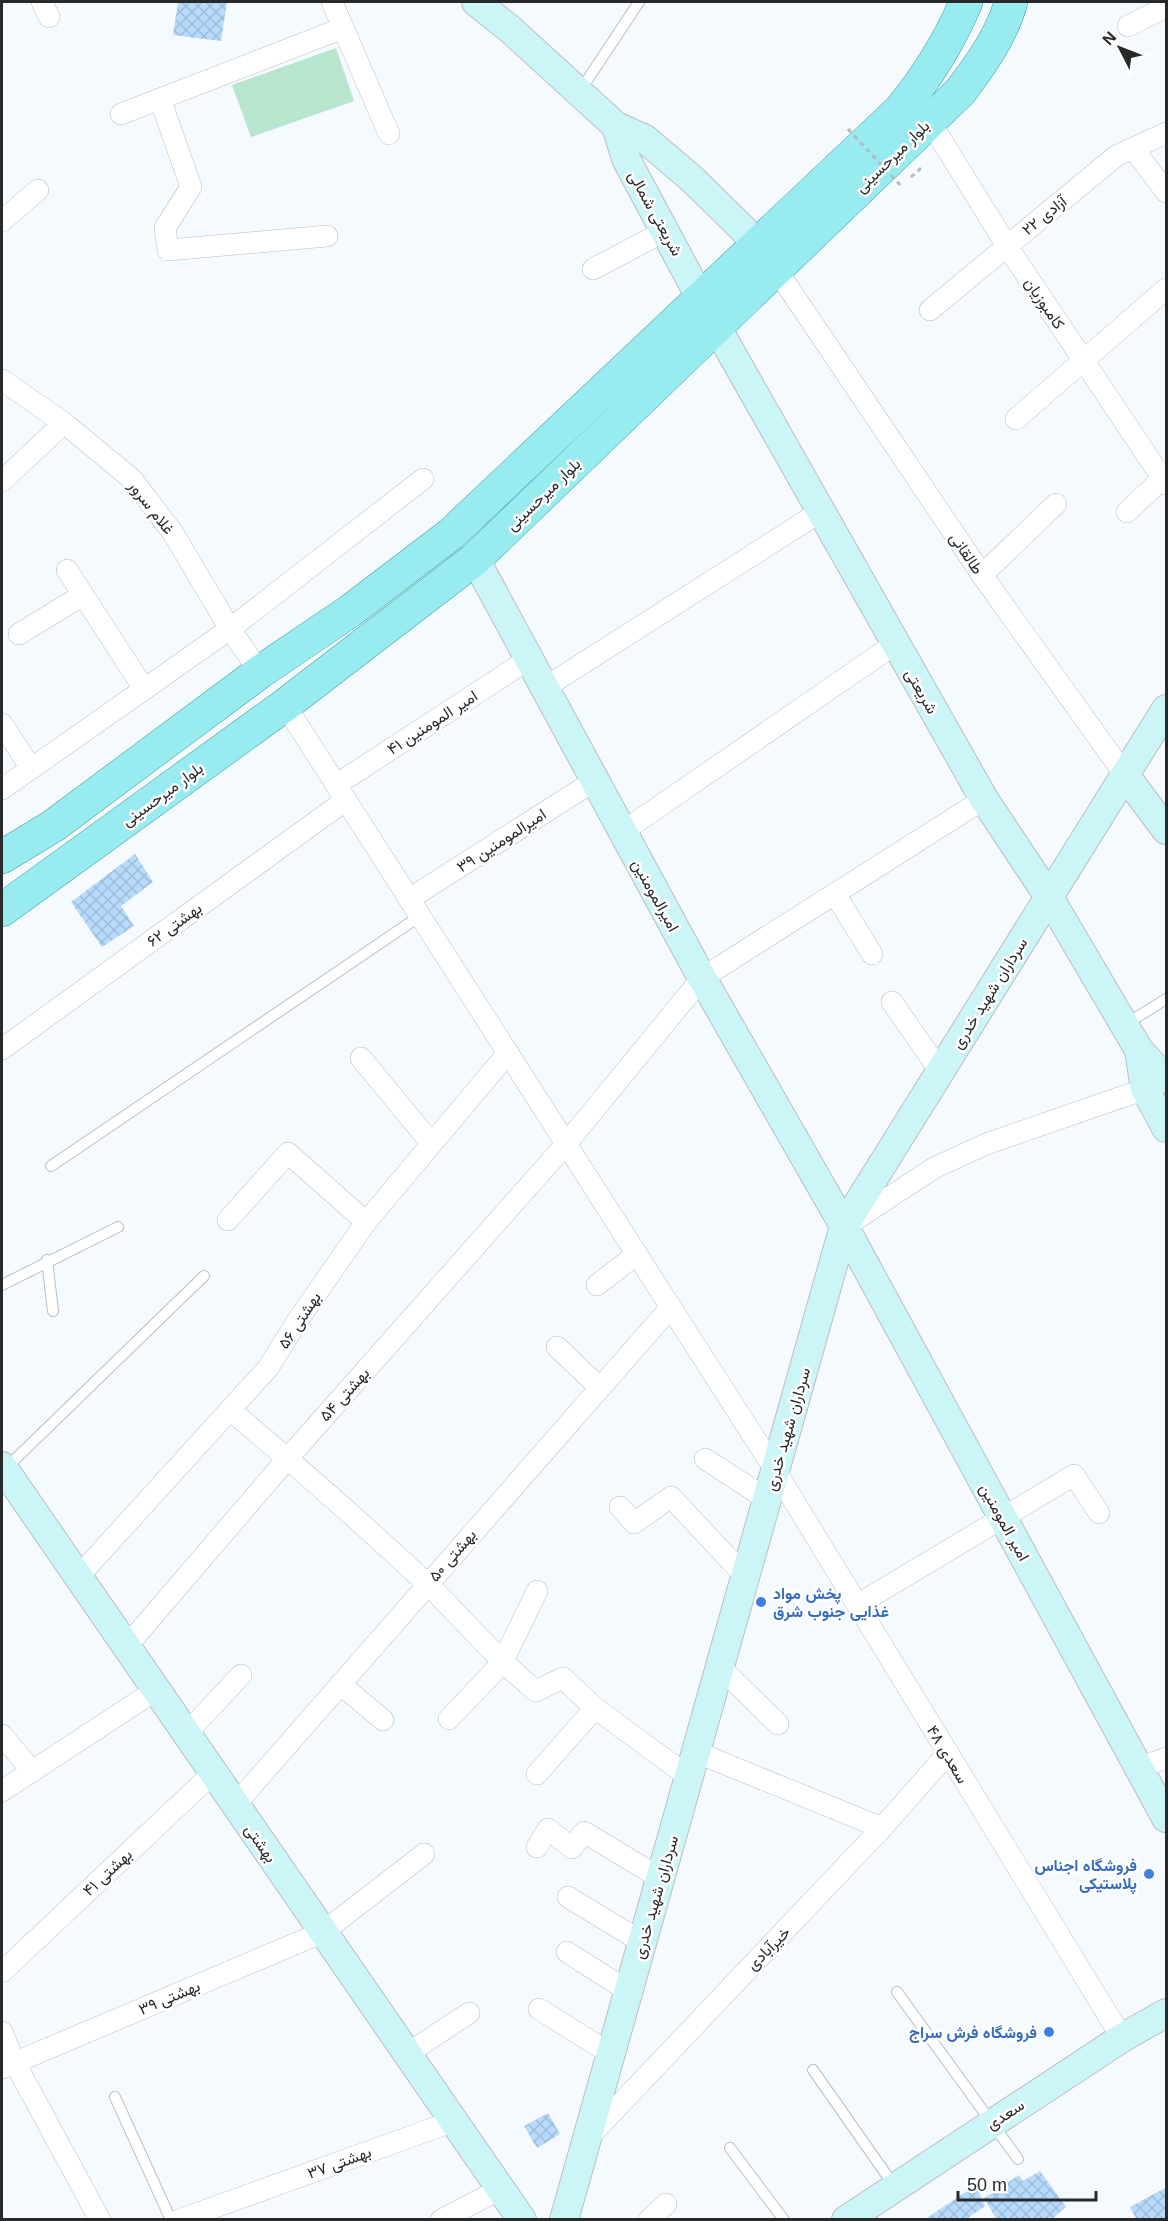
<svg xmlns="http://www.w3.org/2000/svg" width="1168" height="2221" font-family="Helvetica,Vazirmatn,sans-serif">
<style>
.green{fill:#b7e5ce}
.building{fill:url(#building-cross-hatch)}
.lines{fill:none;stroke-linecap:round;stroke-linejoin:round}
.lane-casing{stroke:#bbbfc4;stroke-width:12}
.street-casing{stroke:#bbbfc4;stroke-width:22}
.secondary-casing{stroke:#bbbfc4;stroke-width:30}
.primary-casing{stroke:#449fa3;stroke-width:34}
.path{stroke:#b6babe;stroke-width:3;stroke-dasharray:4.5 4.5;stroke-linecap:butt}
.lane{stroke:#fff;stroke-width:10}
.street{stroke:#fff;stroke-width:21}
.secondary{stroke:#ccf5f7;stroke-width:28}
.primary{stroke:#98ecef;stroke-width:33}
.path-bridge{stroke:#b6babe;stroke-width:3;stroke-dasharray:4.5 4.5;stroke-linecap:butt}
.shop-dot{fill:#3f7fe0;stroke:#fff;stroke-width:2}
.labels{text-anchor:middle;stroke-width:5;stroke-linejoin:round;paint-order:stroke}
.street-label{font-size:16px;fill:#27292b;stroke:#fff}
.shop-label{font-size:16px;font-weight:bold;fill:#366cbe;stroke:#fff;text-anchor:end}
</style>
<defs>
<pattern id="building-cross-hatch" width="8" height="8" patternUnits="userSpaceOnUse" patternTransform="scale(1.5)"><rect width="8" height="8" fill="#b8dbfd"/><path d="M0 0l8 8M0 8l8-8" fill="none" stroke="#9ebcd9"/></pattern>
</defs>
<rect width="100%" height="100%" fill="#f5faff"/>
<polygon class="green" points="336,48 354,101 251,137 232,85"/>
<g class="building">
<polygon points="178,2 227,2 221,41 173,35"/>
<polygon points="135,854 153,882 121,906 134,926 102,947 71,902"/>
<polygon points="548,2113 560,2134 537,2148 524,2126"/>
<polygon points="1040,2171 1066,2207 1051,2220 997,2220 984,2198 1019,2175 1023,2181"/>
<polygon points="976,2185 985,2206 965,2220 924,2220"/>
<polygon points="1167,2187 1167,2220 1137,2220 1130,2207"/>
</g>
<g class="lines">
<defs>
<g id="lane">
<polyline points="580,91 639,2"/>
<polyline points="1126,1024 1166,999"/>
<polyline points="51,1166 420,916"/>
<polyline points="47,1260 53,1311"/>
<polyline points="2,1285 118,1227"/>
<polyline points="4,1470 204,1276"/>
<polyline points="897,1992 1018,2159"/>
<polyline points="813,2070 895,2187"/>
<polyline points="115,2097 171,2220"/>
<polyline points="730,2148 784,2220"/>
</g>
<g id="street">
<polyline points="42,2 49,17"/>
<polyline points="332,2 389,134"/>
<polyline points="1128,26 1166,7"/>
<polyline points="160,99 191,187 165,228 168,250 327,236"/>
<polyline points="121,114 343,28"/>
<polyline points="929,120 1007,246 1166,484"/>
<polyline points="1133,148 1166,192"/>
<polyline points="2,221 38,190"/>
<polyline points="593,269 665,231"/>
<polyline points="776,269 982,575 1125,775"/>
<polyline points="930,310 1116,156 1166,133"/>
<polyline points="2,380 64,423 132,479 173,533 230,629 260,672"/>
<polyline points="1016,419 1166,289"/>
<polyline points="2,481 64,423"/>
<polyline points="1127,512 1163,478"/>
<polyline points="67,570 144,689"/>
<polyline points="982,575 1056,504"/>
<polyline points="19,634 83,595"/>
<polyline points="544,688 820,512"/>
<polyline points="285,705 775,1470 1122,2038"/>
<polyline points="2,724 31,768"/>
<polyline points="336,785 529,659"/>
<polyline points="2,789 230,629 423,479"/>
<polyline points="622,832 895,644"/>
<polyline points="835,894 872,954"/>
<polyline points="409,899 594,781"/>
<polyline points="892,1002 940,1071"/>
<polyline points="2,1049 346,800"/>
<polyline points="361,1058 431,1143"/>
<polyline points="228,1220 288,1153 366,1222"/>
<polyline points="850,1223 934,1168 986,1144 1145,1089"/>
<polyline points="597,1285 637,1254"/>
<polyline points="557,1347 599,1387"/>
<path d="M230,1410C297,1466 362,1523 425,1582C463,1618 495,1658 536,1691L563,1678L595,1708L689,1777"/>
<polyline points="705,1459 767,1499"/>
<polyline points="620,1507 634,1523 671,1497 745,1576"/>
<polyline points="78,1577 268,1368 298,1320 366,1222 508,1053"/>
<polyline points="857,1605 1074,1475 1099,1513"/>
<polyline points="126,1647 288,1458 566,1144 702,978 984,799"/>
<polyline points="720,1667 778,1724"/>
<polyline points="340,1684 383,1720"/>
<polyline points="449,1719 502,1663 537,1591"/>
<polyline points="186,1734 241,1675"/>
<polyline points="2,1735 31,1770"/>
<polyline points="696,1752 882,1828"/>
<polyline points="1139,1768 1166,1758"/>
<polyline points="537,1774 595,1708"/>
<polyline points="2,1791 156,1690"/>
<polyline points="235,1805 671,1307"/>
<polyline points="537,1847 548,1829 572,1848 584,1832 660,1878"/>
<polyline points="568,1897 642,1942"/>
<polyline points="567,1952 628,1991"/>
<polyline points="2,1972 213,1773"/>
<polyline points="539,2009 611,2054"/>
<polyline points="2,2032 15,2063 100,2220"/>
<polyline points="407,2054 469,2013"/>
<polyline points="2,2068 323,1932 424,1854"/>
<polyline points="588,2138 882,1828 948,1753"/>
<polyline points="179,2220 454,2121"/>
<polyline points="441,2220 500,2189"/>
<polyline points="649,2220 666,2204"/>
</g>
<g id="secondary">
<polyline points="476,2 510,29 616,126 645,139 692,179 743,229 771,263"/>
<polyline points="616,126 626,159 701,299"/>
<polyline points="716,326 984,799 1049,897 1139,1050 1166,1079"/>
<polyline points="475,559 702,978 844,1226 1166,1818"/>
<polyline points="1125,775 1166,830"/>
<polyline points="1139,1050 1145,1089 1166,1128"/>
<polyline points="2,1466 522,2220"/>
<polyline points="564,2220 844,1226 1166,709"/>
<polyline points="846,2220 1122,2038 1166,2013"/>
</g>
<g id="primary">
<path d="M2,857L53,826L260,672L350,611L451,534L900,110C928,76 949,42 966,2"/>
<path d="M2,910L285,705L475,559L960,92C981,64 1002,35 1011,2"/>
</g>
</defs>
<use href="#lane" class="lane-casing"/>
<use href="#street" class="street-casing"/>
<use href="#secondary" class="secondary-casing"/>
<use href="#primary" class="primary-casing"/>
<polyline class="path" points="911,177 920,169 918,167"/>
<use href="#lane" class="lane"/>
<use href="#street" class="street"/>
<use href="#secondary" class="secondary"/>
<use href="#primary" class="primary"/>
<polyline class="path-bridge" points="848,129 901,186"/>
</g>
<g class="shop-dot">
<circle cx="761" cy="1602" r="6"/>
<circle cx="1149" cy="1874" r="6"/>
<circle cx="1049" cy="2032" r="6"/>
</g>
<g class="labels">
<g class="street-label">
<text transform="translate(892 156) rotate(-44)" y="6">بلوار میرحسینی</text>
<text transform="translate(656 213) rotate(61)" y="6">شریعتی شمالی</text>
<text transform="translate(1044 215) rotate(-39)" y="6">آزادی ۲۲</text>
<text transform="translate(1045 303) rotate(56)" y="6">کامبوزیان</text>
<text transform="translate(543 494) rotate(-44)" y="6">بلوار میرحسینی</text>
<text transform="translate(152 507) rotate(52)" y="6">غلام سرور</text>
<text transform="translate(967 553) rotate(56)" y="6">طالقانی</text>
<text transform="translate(922 691) rotate(60)" y="6">شریعتی</text>
<text transform="translate(432 722) rotate(-33)" y="6">امیر المومنین ۴۱</text>
<text transform="translate(162 794) rotate(-36)" y="6">بلوار میرحسینی</text>
<text transform="translate(501 840) rotate(-33)" y="6">امیرالمومنین ۳۹</text>
<text transform="translate(656 895) rotate(61)" y="6">امیرالمومنین</text>
<text transform="translate(174 924) rotate(-36)" y="6">بهشتی ۶۲</text>
<text transform="translate(989 993) rotate(-58)" y="6">سرداران شهید خدری</text>
<text transform="translate(299 1320) rotate(-57)" y="6">بهشتی ۵۶</text>
<text transform="translate(344 1394) rotate(-48)" y="6">بهشتی ۵۴</text>
<text transform="translate(787 1429) rotate(-74)" y="6">سرداران شهید خدری</text>
<text transform="translate(1005 1522) rotate(61)" y="6">امیر المومنین</text>
<text transform="translate(452 1555) rotate(-49)" y="6">بهشتی ۵۰</text>
<text transform="translate(948 1754) rotate(59)" y="6">سعدی ۴۸</text>
<text transform="translate(261 1843) rotate(55)" y="6">بهشتی</text>
<text transform="translate(107 1872) rotate(-43)" y="6">بهشتی ۴۱</text>
<text transform="translate(655 1897) rotate(-74)" y="6">سرداران شهید خدری</text>
<text transform="translate(768 1948) rotate(-45)" y="6">خیرآبادی</text>
<text transform="translate(169 1997) rotate(-23)" y="6">بهشتی ۳۹</text>
<text transform="translate(1005 2114) rotate(-33)" y="6">سعدی</text>
<text transform="translate(339 2162) rotate(-20)" y="6">بهشتی ۳۷</text>
</g>
<g class="shop-label">
<text x="773" y="1599" text-anchor="start">پخش مواد<tspan x="773" dy="18">غذایی جنوب شرق</tspan></text>
<text x="1137" y="1871">فروشگاه اجناس<tspan x="1137" dy="18">پلاستیکی</tspan></text>
<text x="1037" y="2038">فروشگاه فرش سراج</text>
</g>
</g>
<rect width="1168" height="2221" fill="none" stroke="#27292b" stroke-width="6"/>
<g transform="translate(1120 48) rotate(312)" stroke="#ffffff" stroke-width="4.5" paint-order="stroke">
<path d="M0-4.5L10 22L0 15L-10 22Z" fill="#27292b"/>
<text y="-9" font-size="16" font-weight="bold" text-anchor="middle" fill="#27292b">N</text>
</g>
<path d="M958 2191v9h138v-9" fill="none" stroke="#27292b" stroke-width="3"/>
<text x="967" y="2191" font-size="18" fill="#27292b" stroke="#ffffff" stroke-width="4.5" paint-order="stroke">50 m</text>
</svg>
